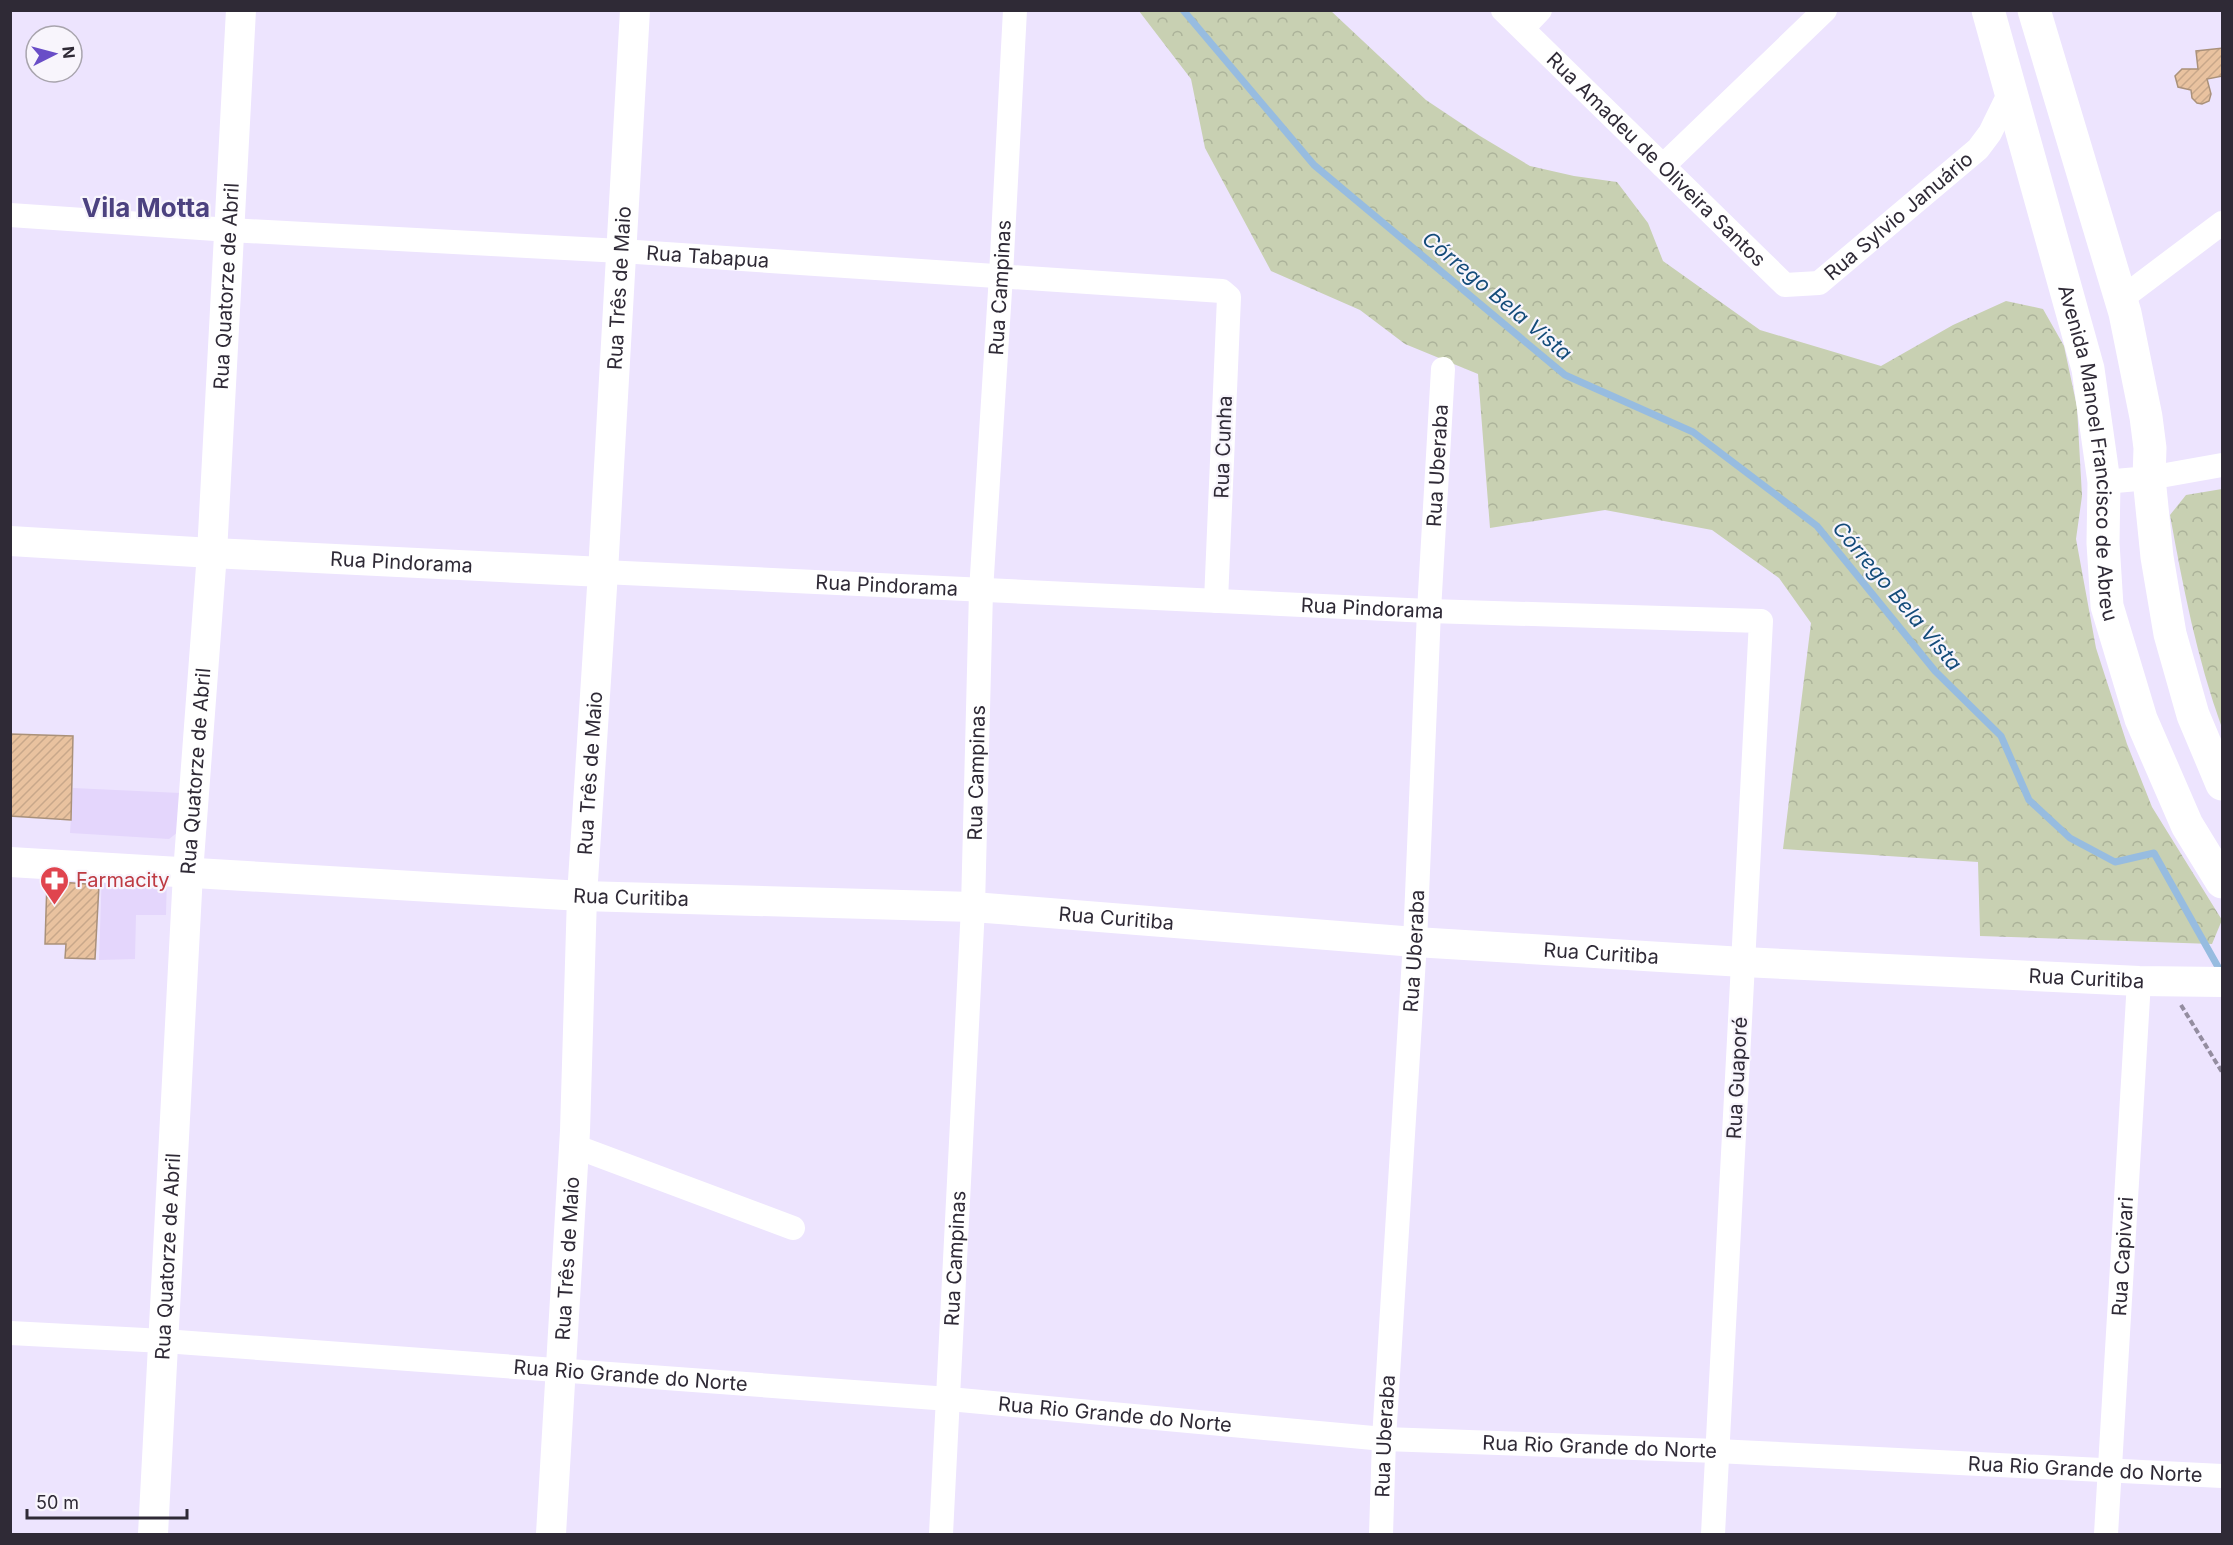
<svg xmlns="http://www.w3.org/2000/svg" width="2233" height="1545" font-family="Inter,sans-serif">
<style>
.built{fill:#e4d6fc}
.forest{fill:url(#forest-crowns)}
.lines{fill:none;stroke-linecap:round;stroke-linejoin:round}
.stream{stroke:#97bce0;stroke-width:7}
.building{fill:url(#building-hatch);stroke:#aa917a;stroke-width:1.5}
.path{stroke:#948da0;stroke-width:4;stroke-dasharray:6 3;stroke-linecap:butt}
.minor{stroke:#fff;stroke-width:24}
.tertiary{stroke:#fff;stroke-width:30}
.secondary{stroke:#fff;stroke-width:33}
.labels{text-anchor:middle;stroke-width:4.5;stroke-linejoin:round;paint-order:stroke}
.street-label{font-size:20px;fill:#2f2a36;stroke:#f8f5fc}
.health-label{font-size:20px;fill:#be3a42;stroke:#f8f5fc;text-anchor:start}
.water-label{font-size:21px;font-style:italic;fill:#144c7a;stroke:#f8f5fc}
.district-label{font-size:26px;font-weight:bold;fill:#4c4280;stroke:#f8f5fc}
</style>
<defs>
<pattern id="forest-crowns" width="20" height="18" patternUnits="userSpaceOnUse" patternTransform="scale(1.5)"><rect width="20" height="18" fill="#c8d0b2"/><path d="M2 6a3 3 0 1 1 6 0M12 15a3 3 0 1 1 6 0" fill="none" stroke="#acb39a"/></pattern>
<pattern id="building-hatch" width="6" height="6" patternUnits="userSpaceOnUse" patternTransform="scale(1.5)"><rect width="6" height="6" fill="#e9c29f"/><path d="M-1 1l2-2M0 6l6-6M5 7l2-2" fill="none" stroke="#c8a78a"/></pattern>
</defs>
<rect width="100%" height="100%" fill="#ede4fe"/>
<g class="built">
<polygon points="73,788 180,793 178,832 169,839 70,833"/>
<polygon points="102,870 167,874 166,915 136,915 135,959 99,960"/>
</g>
<g class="forest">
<polygon points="1139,11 1331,11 1426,100 1480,136 1530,166 1574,176 1617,182 1648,223 1663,261 1760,330 1881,366 1953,325 2006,301 2043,309 2064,346 2077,407 2082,496 2076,539 2096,648 2127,744 2152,807 2222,920 2212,944 1980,936 1978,862 1783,849 1811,623 1779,578 1712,530 1605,510 1490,528 1478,374 1405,344 1360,310 1271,271 1205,148 1191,79"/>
<path d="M2222,489V728C2197,659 2183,587 2170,515L2186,495Z"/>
</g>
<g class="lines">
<polyline class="stream" points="1183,10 1314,165 1565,375 1693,432 1817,526 1935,671 2001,736 2029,800 2070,838 2115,862 2154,853 2222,974"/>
</g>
<g class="building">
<polygon points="2223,48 2223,76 2207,79 2211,94 2209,101 2202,104 2197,103 2192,98 2191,90 2178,87 2175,76 2182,69 2198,69 2196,51"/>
<polygon points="10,734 73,736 71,820 10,816"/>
<polygon points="47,881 99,885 95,959 65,958 66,944 45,944"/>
</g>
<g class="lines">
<polyline class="path" points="2181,1005 2222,1072"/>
<g class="minor">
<path id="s1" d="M1503,10L1785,285L1819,283L1978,149L1990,133L2011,90"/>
<polyline points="1523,28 1540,10"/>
<polyline points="1663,166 1825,10"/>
<path id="s2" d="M10,215L230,230L621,251L1222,291L1229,297L1216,601"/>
<polyline points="2121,299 2222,223"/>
<polyline points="2104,482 2149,478 2222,465"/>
<path id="s3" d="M603,572L1429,611L1761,621L1713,1534"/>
<polyline points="574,1146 793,1228"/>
<path id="s4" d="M10,1333L164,1341L949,1399L1384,1439L1717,1451L2222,1476"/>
<path id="s5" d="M941,1534L973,907L981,591L1001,275L1015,10"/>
<path id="s6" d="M1381,1534L1384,1439L1415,942L1429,611L1443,369"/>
<path id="s7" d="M2106,1534L2139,981"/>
</g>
<g class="tertiary">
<path id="s8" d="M10,541L212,553L603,572"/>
<path id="s9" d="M10,862L582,896L973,907L1415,942L1743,962L2139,981L2222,982"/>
<path id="s10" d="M153,1534L188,873L212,553L241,10"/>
<path id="s11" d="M551,1534L575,1131L582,896L603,572L635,10"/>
</g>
<g class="secondary">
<path id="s12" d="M1988,10L2088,369L2104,482L2103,543L2107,606L2141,719L2187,825L2222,882"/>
<polyline points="2034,10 2125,313 2146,417 2150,448 2149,478 2157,557 2170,634 2193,715 2222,784"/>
</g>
</g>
<defs>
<symbol id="pharmacy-pin" viewBox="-11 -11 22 30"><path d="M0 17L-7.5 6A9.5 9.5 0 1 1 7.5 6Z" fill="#e0444e" stroke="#f8f5fc"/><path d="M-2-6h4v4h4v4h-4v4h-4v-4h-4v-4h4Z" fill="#fff"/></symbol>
</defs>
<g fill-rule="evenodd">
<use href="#pharmacy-pin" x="38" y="864" width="33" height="45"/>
</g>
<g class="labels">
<g class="street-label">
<text dy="7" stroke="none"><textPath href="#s1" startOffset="214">Rua Amadeu de Oliveira Santos</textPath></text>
<text dy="7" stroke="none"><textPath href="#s1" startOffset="532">Rua Sylvio Januário</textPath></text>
<text dy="7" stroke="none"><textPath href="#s2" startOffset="699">Rua Tabapua</textPath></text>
<text dy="7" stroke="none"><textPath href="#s10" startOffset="1250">Rua Quatorze de Abril</textPath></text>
<text dy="7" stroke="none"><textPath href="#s11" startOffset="1248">Rua Três de Maio</textPath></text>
<text dy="7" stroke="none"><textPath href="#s5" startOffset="1248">Rua Campinas</textPath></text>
<text transform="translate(1223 447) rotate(-88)" y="7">Rua Cunha</text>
<text dy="7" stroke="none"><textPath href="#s12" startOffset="456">Avenida Manoel Francisco de Abreu</textPath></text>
<text dy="7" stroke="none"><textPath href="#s6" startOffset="1070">Rua Uberaba</textPath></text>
<text dy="7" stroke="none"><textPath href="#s8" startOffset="392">Rua Pindorama</textPath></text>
<text dy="7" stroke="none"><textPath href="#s3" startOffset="284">Rua Pindorama</textPath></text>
<text dy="7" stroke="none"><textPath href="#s3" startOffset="770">Rua Pindorama</textPath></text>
<text dy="7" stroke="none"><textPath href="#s10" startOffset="764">Rua Quatorze de Abril</textPath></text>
<text dy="7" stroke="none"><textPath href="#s11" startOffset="762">Rua Três de Maio</textPath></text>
<text dy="7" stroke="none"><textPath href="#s5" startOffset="762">Rua Campinas</textPath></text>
<text dy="7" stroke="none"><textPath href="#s9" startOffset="622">Rua Curitiba</textPath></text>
<text dy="7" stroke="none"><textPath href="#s9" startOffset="1108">Rua Curitiba</textPath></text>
<text dy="7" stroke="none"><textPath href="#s6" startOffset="584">Rua Uberaba</textPath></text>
<text dy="7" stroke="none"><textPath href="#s9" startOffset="1594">Rua Curitiba</textPath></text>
<text dy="7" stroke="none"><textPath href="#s9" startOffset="2080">Rua Curitiba</textPath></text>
<text transform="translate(1737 1078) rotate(-87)" y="7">Rua Guaporé</text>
<text dy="7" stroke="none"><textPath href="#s10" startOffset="278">Rua Quatorze de Abril</textPath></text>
<text dy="7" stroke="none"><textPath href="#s11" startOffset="276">Rua Três de Maio</textPath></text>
<text dy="7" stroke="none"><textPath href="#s5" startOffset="276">Rua Campinas</textPath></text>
<text dy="7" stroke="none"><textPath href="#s7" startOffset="278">Rua Capivari</textPath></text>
<text dy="7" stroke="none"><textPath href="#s4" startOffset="622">Rua Rio Grande do Norte</textPath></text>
<text dy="7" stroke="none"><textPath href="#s4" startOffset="1108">Rua Rio Grande do Norte</textPath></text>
<text dy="7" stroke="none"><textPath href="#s6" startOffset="98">Rua Uberaba</textPath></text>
<text dy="7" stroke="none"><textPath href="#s4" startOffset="1594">Rua Rio Grande do Norte</textPath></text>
<text dy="7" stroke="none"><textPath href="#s4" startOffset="2080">Rua Rio Grande do Norte</textPath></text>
</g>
<g class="health-label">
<text x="76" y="887">Farmacity</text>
</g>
<g class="water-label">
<text transform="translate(1497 296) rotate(40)" y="7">Córrego Bela Vista</text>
<text transform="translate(1897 596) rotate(50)" y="7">Córrego Bela Vista</text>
</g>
<g class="district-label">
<text x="146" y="217">Vila Motta</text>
</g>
</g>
<rect width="2233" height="1545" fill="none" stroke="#2f2a36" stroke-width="24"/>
<g transform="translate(54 54) rotate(84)"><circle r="28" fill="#f8f5fc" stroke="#a8a4ad" stroke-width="1.5"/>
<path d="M0-4.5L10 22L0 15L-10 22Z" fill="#694dc7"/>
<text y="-9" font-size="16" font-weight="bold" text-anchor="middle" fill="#2f2a36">N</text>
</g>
<path d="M27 1509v9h160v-9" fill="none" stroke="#2f2a36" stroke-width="3"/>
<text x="36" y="1509" font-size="18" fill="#2f2a36" stroke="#f8f5fc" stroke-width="4.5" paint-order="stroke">50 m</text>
</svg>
